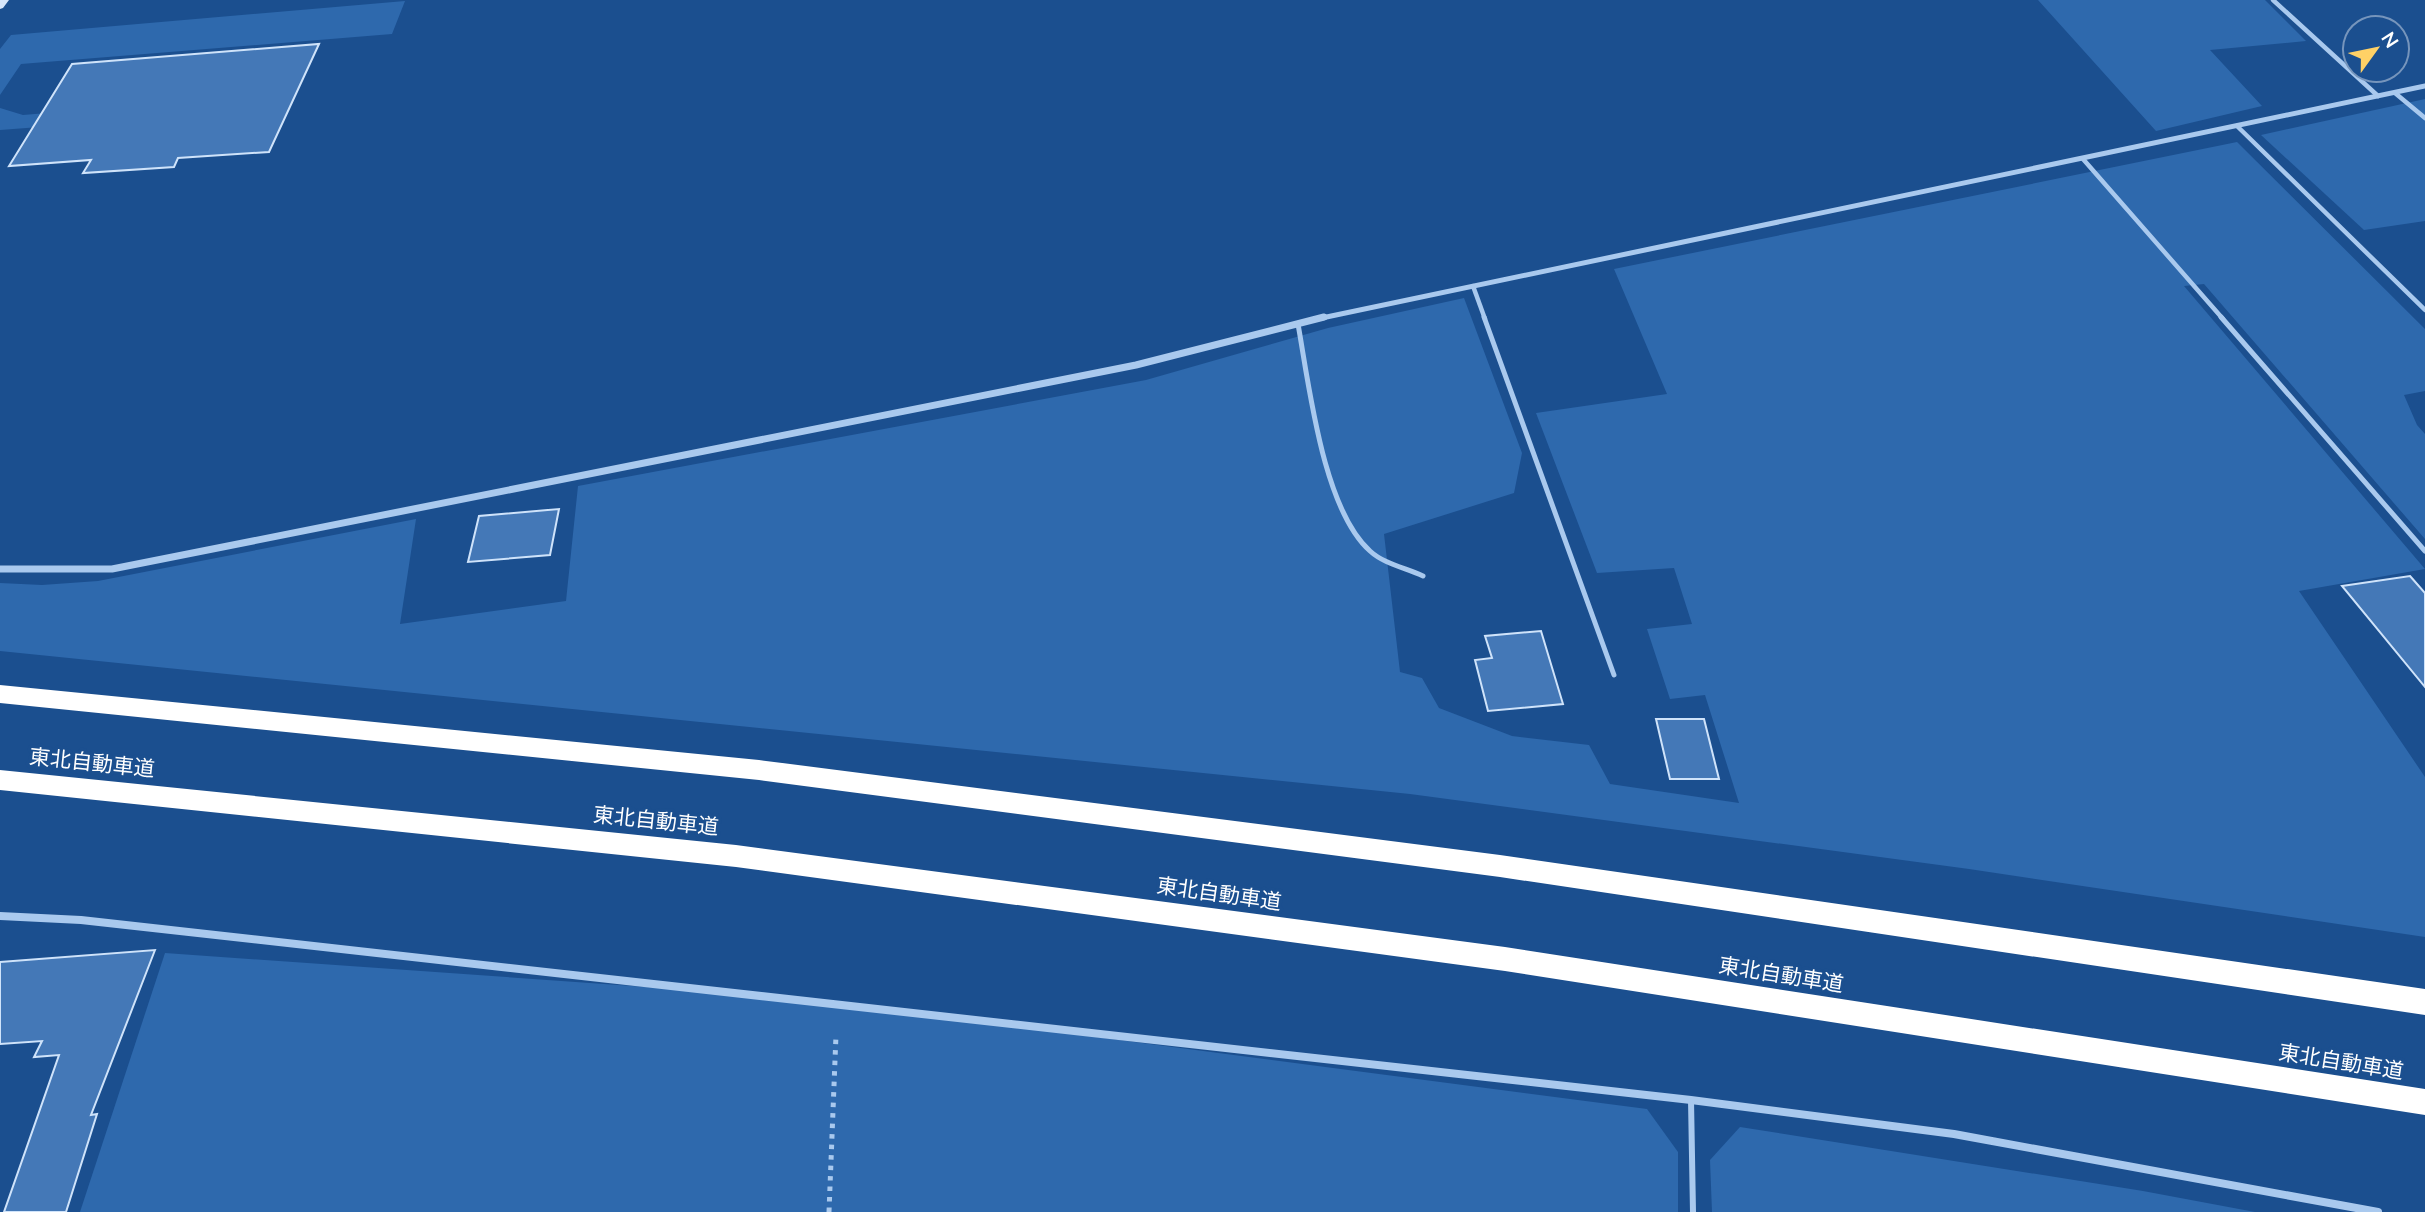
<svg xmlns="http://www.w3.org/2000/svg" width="2425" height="1212" font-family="'Nunito Sans','Noto Sans JP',sans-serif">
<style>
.green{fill:#2e69ad}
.building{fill:#4478b7;stroke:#cfe3fa;stroke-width:2}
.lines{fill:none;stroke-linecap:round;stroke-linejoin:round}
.path{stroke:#a9c9ee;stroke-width:5;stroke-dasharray:4.5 6;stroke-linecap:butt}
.service-far2{stroke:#a9c9ee;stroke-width:4.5}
.service-far1{stroke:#a9c9ee;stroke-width:5}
.service{stroke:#a9c9ee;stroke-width:6}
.minor-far2{stroke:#a9c9ee;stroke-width:5}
.minor-far1{stroke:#a9c9ee;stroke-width:7}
.minor{stroke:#a9c9ee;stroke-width:8}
.secondary{fill:#d6e6fa;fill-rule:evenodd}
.motorway{fill:#fff;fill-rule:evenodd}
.labels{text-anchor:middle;stroke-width:7;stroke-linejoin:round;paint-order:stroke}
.street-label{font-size:21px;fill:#fff;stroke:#1b4f8f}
</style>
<rect width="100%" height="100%" fill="#1b4f8f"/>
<g class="green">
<polygon points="2038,0 2265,0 2306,41 2210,50 2262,106 2156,131"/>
<polygon points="405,1 392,34 21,64 0,95 0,49 11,35"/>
<polygon points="2425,99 2425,221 2364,230 2261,135"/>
<polygon points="0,108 23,115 95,109 79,124 0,130"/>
<polygon points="2237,142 2425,329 2425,391 2404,395 2417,425 2425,434 2425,539 2204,284 2184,286 2425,569 2299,591 2425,777 2425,937 1969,869 1410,794 0,651 0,583 42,585 98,581 416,519 400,624 566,601 578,486 1146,380 1328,328 1464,298 1522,453 1514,493 1384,534 1400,672 1422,678 1439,708 1512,736 1589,745 1610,784 1739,803 1705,695 1670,699 1647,629 1692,624 1674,568 1597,573 1536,413 1667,394 1614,269"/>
<polygon points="165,953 790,997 1647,1109 1678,1152 1678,1212 80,1212"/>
<polygon points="1740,1127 2143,1191 2255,1212 1712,1212 1710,1160"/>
</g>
<g class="building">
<polygon points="319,44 269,152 178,158 174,167 83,173 91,160 9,166 72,64"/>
<polygon points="559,509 550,555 468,562 479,516"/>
<polygon points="2410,576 2425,593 2425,687 2342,586"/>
<polygon points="1541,631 1563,704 1488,711 1475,660 1492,658 1485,636"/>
<polygon points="1656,719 1704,719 1719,779 1670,779"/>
<polygon points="155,950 91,1115 97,1114 66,1212 4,1212 59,1055 34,1057 42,1041 0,1044 0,962"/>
</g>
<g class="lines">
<polyline class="path" points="829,1212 836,1035"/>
<g class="service-far2">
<polyline points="2273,0 2378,96"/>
<polyline points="2395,93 2425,118"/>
<polyline points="2237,126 2425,310"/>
<polyline points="2083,159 2223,319"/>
<polyline points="1473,286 1485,319"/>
</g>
<g class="service-far1">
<polyline points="1484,317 1614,675"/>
<polyline points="2221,317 2425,551"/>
<path d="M1298,324C1309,385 1323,509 1370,551C1384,564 1406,568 1423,576"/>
</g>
<polyline class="service" points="1691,1100 1693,1212"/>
<polyline class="minor-far2" points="1317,319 2425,86"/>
<polyline class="minor-far1" points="0,569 112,569 1136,365 1324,317"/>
<polyline class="minor" points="0,916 81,920 1691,1100 1954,1134 2378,1212"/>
<polygon class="secondary" points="0,0 9,0 3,8 0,9"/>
<g class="motorway">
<polygon points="0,685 759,760 1500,855 2425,989 2425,1015 1500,877 759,780 0,703"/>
<polygon points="0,770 736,845 1505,947 2425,1089 2425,1115 1505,971 736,867 0,790"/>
</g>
</g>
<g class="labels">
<g class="street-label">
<text transform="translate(92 763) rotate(6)" y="7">東北自動車道</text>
<text transform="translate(656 821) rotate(6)" y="7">東北自動車道</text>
<text transform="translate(1219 894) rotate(8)" y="7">東北自動車道</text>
<text transform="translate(1781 975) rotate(9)" y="7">東北自動車道</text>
<text transform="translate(2341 1062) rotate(9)" y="7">東北自動車道</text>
</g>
</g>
<g transform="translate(2376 49) rotate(57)"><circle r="33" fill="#1b4f8f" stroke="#7695bc" stroke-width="2"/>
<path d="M0-5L12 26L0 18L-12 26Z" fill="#ffd166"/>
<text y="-10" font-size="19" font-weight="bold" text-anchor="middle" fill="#ffffff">N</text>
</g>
</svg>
